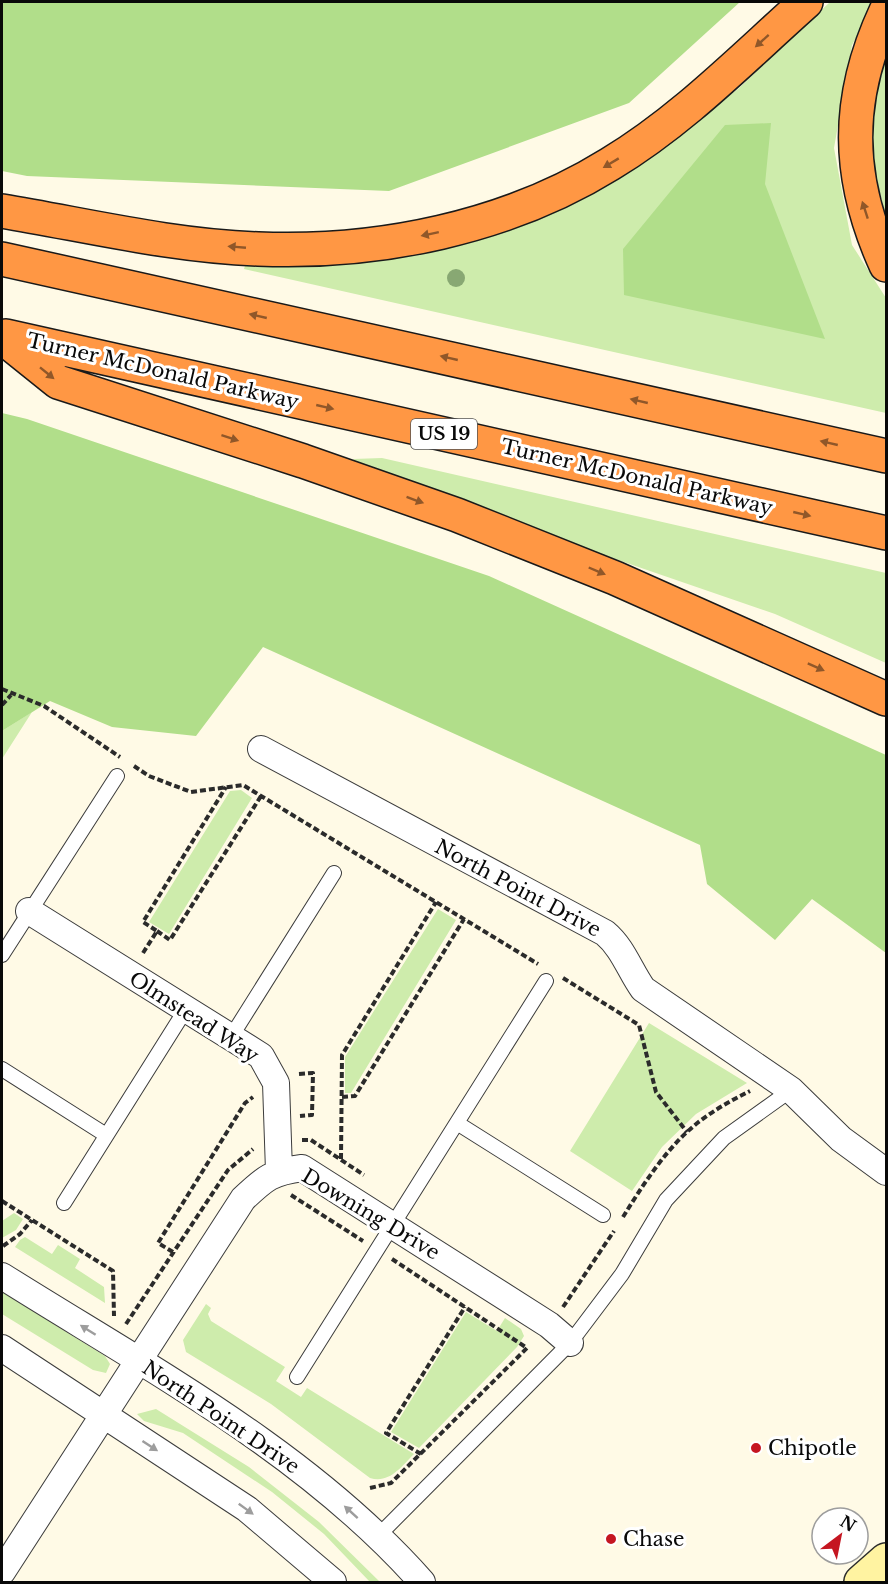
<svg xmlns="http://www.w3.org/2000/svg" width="888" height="1584" viewBox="0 0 888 1584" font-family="'Libre Baskerville',serif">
  <rect width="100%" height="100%" fill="#fffae6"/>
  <path fill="#ceecac" d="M830,2H875L852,45L834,148L852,245L886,298V413L244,269L247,259L300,264L428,252L610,181L738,89Z
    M886,46V217L868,145Z
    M382,458L886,573V663L775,614L528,529L358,464L353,459Z
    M32,712L2,759V761V731Z
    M241,790L252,798L169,934L149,922L230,791Z
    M438,909L456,920L351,1093H345V1057Z
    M649,1023L747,1083L696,1114L662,1147L632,1191L570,1151Z
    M14,1213L23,1219L16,1230L2,1238V1221Z
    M25,1237L52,1254L58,1245L80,1259L75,1268L104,1287L105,1303L15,1247L20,1240Z
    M2,1292L105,1356L110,1364L106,1373L93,1370L2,1314Z
    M206,1304L211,1308L208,1314L211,1321L285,1367L276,1381L301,1397L307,1388L414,1454C401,1467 389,1484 370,1478L271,1404L186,1352L183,1340Z
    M466,1312L497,1331L505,1318L521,1329L524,1336L517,1347L419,1448L391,1432Z
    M156,1409L249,1467L319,1522L380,1582H370L324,1534L272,1492L183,1433L144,1421L137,1414Z"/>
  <path fill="#b1de8a" d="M2,2H740L629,103L389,191L27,176L2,171Z
    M771,123L765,184L825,339L624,295L623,249L725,125Z
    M2,413L27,419L489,576L886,755V953L812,899L775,940L707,884L700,845L263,647L196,736L112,727L50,701L2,731Z"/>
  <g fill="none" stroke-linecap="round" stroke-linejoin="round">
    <g stroke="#3c3c3c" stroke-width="16">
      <path id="service" d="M2,955L117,776
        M231,1037L334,873
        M2,1069L106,1135
        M457,1123L603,1215
        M64,1203L186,1009
        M297,1377L546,981
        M377,1537L570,1343L622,1274L666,1200L724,1138L791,1090"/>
    </g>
    <g stroke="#3c3c3c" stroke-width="28">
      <path id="minor" d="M261,749L605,933C623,948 630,971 643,989L791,1090L841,1139L886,1172
        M29,911L261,1056L276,1083L279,1171
        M2,1276C148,1368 307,1452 422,1582
        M2,1348L247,1509L333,1582
        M2,1572L243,1199C265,1178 272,1172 302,1168L549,1325L570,1343"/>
    </g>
    <g stroke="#2b2b2b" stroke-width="36">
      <path id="secondary" d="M861,1582L886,1560"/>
    </g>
    <g stroke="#1a1a1a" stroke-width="36">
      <path id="motorway" d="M886,11C845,99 846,177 886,265
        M2,211C86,225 172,246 258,249C378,254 507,228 610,164C683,120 743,58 806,2
        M2,259L886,456
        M6,336L886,533
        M2,337L58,382L303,461L457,515L615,578L886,699"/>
    </g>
    <path stroke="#2b2b2b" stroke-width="4" stroke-dasharray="6 3" stroke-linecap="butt" d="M2,689L44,706L120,757
      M2,705L11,695
      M134,766L149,776L191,792L243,785L538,964
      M157,931L170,940L261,796
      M143,953L157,931L143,922L226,787
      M563,978L639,1025L656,1092L687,1132
      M299,1074L313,1073L312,1115L300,1116
      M342,1097L355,1096L464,919
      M302,1140H311L364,1175
      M341,1159L342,1055L436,902
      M291,1195L363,1241
      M2,1201L113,1271L114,1316
      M623,1217C641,1188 662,1155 687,1132C705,1115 728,1102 750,1091
      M3,1246L20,1234L32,1220
      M173,1252L158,1243L245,1103L253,1097
      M563,1307L614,1231
      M126,1324L228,1170L253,1149
      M421,1454L386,1433L465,1307
      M370,1488L391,1483L527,1348L392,1259"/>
    <use href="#service" stroke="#fff" stroke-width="14"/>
    <use href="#minor" stroke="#fff" stroke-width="26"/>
    <use href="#secondary" stroke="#fff3a1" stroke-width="33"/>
    <use href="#motorway" stroke="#ff9744" stroke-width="33"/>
  </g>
  <circle fill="#88a873" cx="456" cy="278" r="9"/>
  <defs><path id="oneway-solid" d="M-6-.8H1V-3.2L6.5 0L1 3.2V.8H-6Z" transform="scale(1.5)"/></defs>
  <g fill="#905729">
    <use href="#oneway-solid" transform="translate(762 41) rotate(138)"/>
    <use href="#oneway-solid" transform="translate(611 163) rotate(149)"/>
    <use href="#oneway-solid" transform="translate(865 210) rotate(-108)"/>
    <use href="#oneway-solid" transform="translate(430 234) rotate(168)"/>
    <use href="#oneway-solid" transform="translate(237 247) rotate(-175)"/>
    <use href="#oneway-solid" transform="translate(258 316) rotate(-167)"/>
    <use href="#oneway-solid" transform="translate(449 358) rotate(-167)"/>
    <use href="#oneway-solid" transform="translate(47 373) rotate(39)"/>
    <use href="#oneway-solid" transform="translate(639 401) rotate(-167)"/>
    <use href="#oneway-solid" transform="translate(325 407) rotate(13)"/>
    <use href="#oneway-solid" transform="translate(230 438) rotate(18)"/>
    <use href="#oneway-solid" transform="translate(829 443) rotate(-167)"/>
    <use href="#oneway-solid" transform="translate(415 500) rotate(20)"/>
    <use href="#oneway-solid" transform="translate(802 514) rotate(13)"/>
    <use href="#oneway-solid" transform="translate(597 571) rotate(23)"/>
    <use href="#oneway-solid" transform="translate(816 667) rotate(24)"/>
  </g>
  <g fill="#9d9d9d">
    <use href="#oneway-solid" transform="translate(88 1330) rotate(-148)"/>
    <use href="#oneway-solid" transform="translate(150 1446) rotate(33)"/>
    <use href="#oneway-solid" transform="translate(246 1509) rotate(36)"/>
    <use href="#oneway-solid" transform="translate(351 1512) rotate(-138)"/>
  </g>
  <g fill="#c51621" stroke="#fff" stroke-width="2">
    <circle cx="756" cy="1448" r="6"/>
    <circle cx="611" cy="1539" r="6"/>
  </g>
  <g text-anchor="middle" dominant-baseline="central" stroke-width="6" stroke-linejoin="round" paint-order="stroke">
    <rect fill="#fff" stroke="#535353" stroke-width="1.5" x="411" y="419" width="66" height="30" rx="4.5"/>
    <g font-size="18" font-weight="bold" fill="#090909">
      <text x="444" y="434">US 19</text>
    </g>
    <g font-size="20" fill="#090909" stroke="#fff">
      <text transform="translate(163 371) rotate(13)">Turner McDonald Parkway</text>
      <text transform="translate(637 477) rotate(13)">Turner McDonald Parkway</text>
      <text transform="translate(518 888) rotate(28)">North Point Drive</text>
      <text transform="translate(194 1017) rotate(33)">Olmstead Way</text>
      <text transform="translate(371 1214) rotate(31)">Downing Drive</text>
      <text transform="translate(221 1417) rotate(34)">North Point Drive</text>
    </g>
    <g font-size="20" fill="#090909" stroke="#fff" text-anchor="start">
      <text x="768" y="1448">Chipotle</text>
      <text x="623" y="1539">Chase</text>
    </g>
  </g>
  <rect width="888" height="1584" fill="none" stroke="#090909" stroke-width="6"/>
  <g transform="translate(840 1536) rotate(32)"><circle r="28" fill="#ffffff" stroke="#9d9d9d" stroke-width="1.5"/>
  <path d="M0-4.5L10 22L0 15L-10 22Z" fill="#c51621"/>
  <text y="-9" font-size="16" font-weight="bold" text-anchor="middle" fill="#090909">N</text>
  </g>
</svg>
